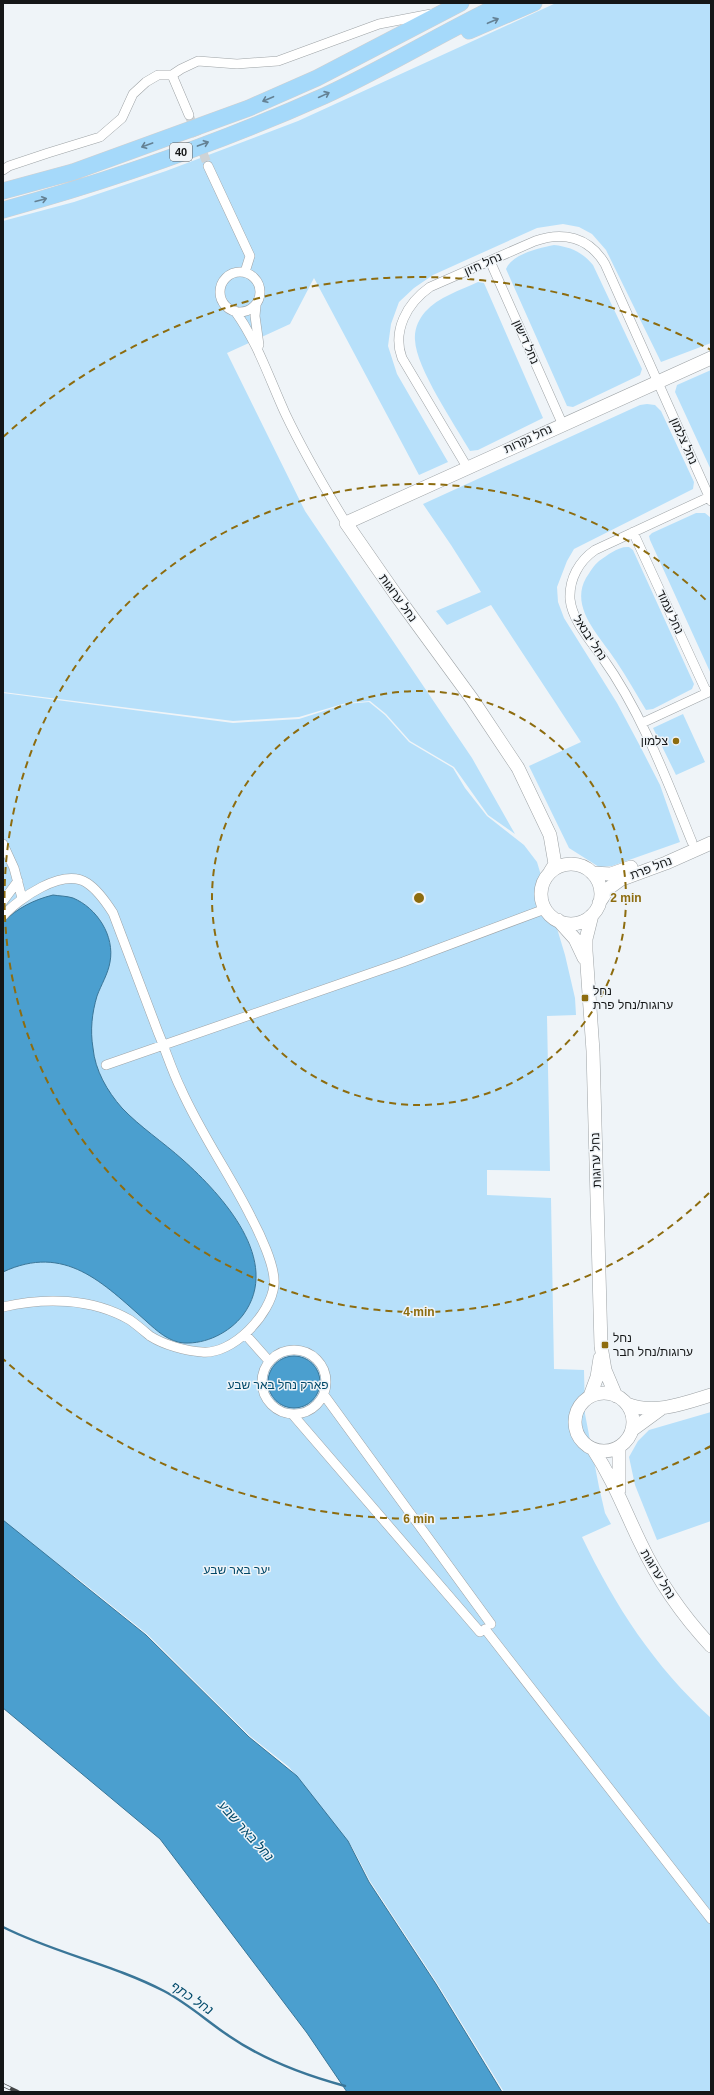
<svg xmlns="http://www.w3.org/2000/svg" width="714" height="2095" viewBox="0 0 714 2095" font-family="Arial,Heebo,sans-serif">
  <rect width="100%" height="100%" fill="#eff4f8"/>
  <path fill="#b7e0fa" d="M556,3H711V343L661,362L606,250L592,234L579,227L563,224L537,228L433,275L414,288L399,302L391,324L388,346L397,374L448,462L419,475L314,278L290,324L227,353L305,511L472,758L515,834L488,815L454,767L410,741L386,714L370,701L346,703L299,717L233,721L3,692V221L74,202L166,171L298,121Z
    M554,245C571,247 582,252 593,265L642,369L640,375L573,407L567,406L506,269C512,254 539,248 554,245Z
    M478,282L484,283L543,418L478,450L470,451C455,425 416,368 415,340C414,329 419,319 425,312C438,297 461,290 478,282Z
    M711,370V470L675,392L677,385Z
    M647,404L655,405L661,411L694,482L693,489L574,549L567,561L557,587L558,602L564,618L617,703L640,746L660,785L680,842L612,866L599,867L569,848L529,766L581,742L491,605L447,625L436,611L481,592L451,545L423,504L640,405Z
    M696,513H705L711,518V674L650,540L649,536L652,533Z
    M629,547L633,550L694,684L692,689L653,709L646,710C636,694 627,677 616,661C601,637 569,608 586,578C590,572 594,565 599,561C608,555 618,546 629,547Z
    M3,693L233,723L299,719L346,704L369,702L385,715L409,742L453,768L465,788L487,816L524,845L537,862L565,955L575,998L576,1015L547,1016L550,1171L487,1170V1195L551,1198L554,1369L584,1370L585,1414L599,1487L605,1513L611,1524L582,1537C615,1606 654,1666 711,1718V2092H504L437,1983L370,1881L352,1847L289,1767L250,1736L147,1634L77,1578L3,1524Z
    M683,714L705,762L676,775L653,728Z
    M711,1412V1521L657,1540L635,1485L629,1457L638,1441L649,1430Z"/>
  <path fill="#4b9fcf" stroke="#3a7698" d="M53,895C59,896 67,896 73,898C97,908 115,936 110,962C108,974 101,985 97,996C92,1013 90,1030 93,1048C95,1070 107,1091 122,1108C140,1127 163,1142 183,1160C222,1195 283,1261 243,1315C229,1333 206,1344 184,1343C169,1342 157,1331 146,1321C103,1283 65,1243 3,1272V922C18,908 33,900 53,895Z
    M268 1382a26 26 0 1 1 52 0a26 26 0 1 1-52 0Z
    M3,1520L146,1635L249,1737L297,1776L348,1841L369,1882L436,1984L502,2092H347L307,2033L160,1839L3,1708Z"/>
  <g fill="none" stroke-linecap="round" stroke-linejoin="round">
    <path stroke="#3a7698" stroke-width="2.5" d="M3,1927C54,1953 112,1964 164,1991C187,2003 207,2021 229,2036C264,2060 304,2075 345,2086"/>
    <path stroke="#ced3d6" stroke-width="9" stroke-dasharray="9 4.5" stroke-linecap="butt" d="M189,115L208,166"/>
    <g stroke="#9ea3a6" stroke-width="10">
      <path id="street" d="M172,75L189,115
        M208,166L250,256L245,272
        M3,170L9,166L48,153L100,137L122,118L133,94L146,82L158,75H172L181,69L198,61L237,64L278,61L379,24L431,14
        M490,261L562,423
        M220 292a20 20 0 1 1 40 0a20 20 0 1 1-40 0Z
        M256,305L255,316L259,345
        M235,311C258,343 269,378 285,413C303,451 324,487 346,523
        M467,467L402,358C392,331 407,303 430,287L535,241C563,231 589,237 605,264L711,501
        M633,532L707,693
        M642,723L711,691
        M692,842C666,778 642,713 602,657C590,640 572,620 570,599C569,579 579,561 595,550L709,497
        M3,844L14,868L22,898
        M3,901L18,881
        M3,916C18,899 63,867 87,883C98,890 106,902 113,913C128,953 143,992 158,1032C166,1051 172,1071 181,1089C201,1134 229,1173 251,1217C259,1232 276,1267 274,1285C271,1314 233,1355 202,1352C186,1351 164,1345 150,1336C144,1331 137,1325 130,1320C92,1298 45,1297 3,1307
        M106,1065L403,962L545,909
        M245,1334L269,1361
        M262 1382a32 32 0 1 1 64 0a32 32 0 1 1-64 0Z
        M324,1395L491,1624
        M293,1415L480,1632
        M485,1629L711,1919"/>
    </g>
    <g stroke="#9ea3a6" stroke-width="14">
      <path id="secondary" d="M541 894a30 30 0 1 1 60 0a30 30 0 1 1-60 0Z
        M550,872L555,864L550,835L518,768L472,699L396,595L346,523L711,358
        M592,873L611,874L631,867
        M599,903L609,888L620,880L666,863L711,843
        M592,915L586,939V951L593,1051L601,1346L605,1370L616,1396
        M558,920L575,939L584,958
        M575 1422a29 29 0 1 1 58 0a29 29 0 1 1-58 0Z
        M590,1396L597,1377L600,1358
        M627,1404C654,1415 685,1403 711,1395
        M632,1430L662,1408
        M593,1449C614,1481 624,1509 640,1542C658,1580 682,1615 711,1646
        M619,1490V1448"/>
    </g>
    <g stroke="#d0d0d1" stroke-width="17">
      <path id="highway" d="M469,31L534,3
        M3,191L73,172L249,108L317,78L461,3
        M3,210C112,180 221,142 324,96C385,68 443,32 504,3"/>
    </g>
    <use href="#street" stroke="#fff" stroke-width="9"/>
    <use href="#secondary" stroke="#fff" stroke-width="13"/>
    <use href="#highway" stroke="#a5d9fa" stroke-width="16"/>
    <g stroke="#434547" stroke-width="4">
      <path id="rail" d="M3,2085L18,2092"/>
    </g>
    <use href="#rail" stroke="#eff4f8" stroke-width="2.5" stroke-dasharray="8" stroke-linecap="butt"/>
  </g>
  <defs><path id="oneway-shaft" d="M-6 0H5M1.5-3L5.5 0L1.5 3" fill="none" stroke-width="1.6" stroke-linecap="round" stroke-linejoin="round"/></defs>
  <g stroke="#648194">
    <use href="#oneway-shaft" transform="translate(493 21) rotate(-23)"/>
    <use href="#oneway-shaft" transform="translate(324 95) rotate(-25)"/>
    <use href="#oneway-shaft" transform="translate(268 99) rotate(157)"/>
    <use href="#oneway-shaft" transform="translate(203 144) rotate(-20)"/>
    <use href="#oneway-shaft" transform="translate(147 145) rotate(160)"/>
    <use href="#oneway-shaft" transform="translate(41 200) rotate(-15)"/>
  </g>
  <g fill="none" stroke="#8d6c0f" stroke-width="2" stroke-dasharray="7 5">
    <circle cx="419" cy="898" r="207"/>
    <path d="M709 1193A414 414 0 1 1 709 603"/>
    <path d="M711 1446A621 621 0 0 1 3 1359M3 437A621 621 0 0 1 711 350"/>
  </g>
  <g fill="#8d6c0f" stroke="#eff4f8" stroke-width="1.5">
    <circle cx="676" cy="741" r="4"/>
    <rect x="581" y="994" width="8" height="8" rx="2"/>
    <rect x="601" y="1341" width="8" height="8" rx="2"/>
  </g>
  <g text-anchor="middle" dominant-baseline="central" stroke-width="3" stroke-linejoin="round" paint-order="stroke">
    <rect fill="#eff4f8" stroke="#56595a" stroke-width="1" x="170" y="143" width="22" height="18" rx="3"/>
    <g font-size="11" font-weight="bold" fill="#141617">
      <text x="181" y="152">40</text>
    </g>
    <g font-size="12" fill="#141617" stroke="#eff4f8">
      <text transform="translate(483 264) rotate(-24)">נחל חיון</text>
      <text transform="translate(526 342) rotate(66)">נחל דישון</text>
      <text transform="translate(528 439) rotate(-25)">נחל נקרות</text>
      <text transform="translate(684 441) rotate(66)">נחל צלמון</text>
      <text transform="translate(398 598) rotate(54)">נחל ערוגות</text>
      <text transform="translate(670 612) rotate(65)">נחל עמוד</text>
      <text transform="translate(590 638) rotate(57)">נחל יבנאל</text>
      <text transform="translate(651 868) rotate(-21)">נחל פרת</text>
      <text transform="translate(596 1160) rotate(-92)">נחל ערוגות</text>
      <text transform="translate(658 1574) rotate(59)">נחל ערוגות</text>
    </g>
    <g font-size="12" fill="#141617" stroke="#eff4f8" text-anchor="start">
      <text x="668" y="741" text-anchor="end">צלמון</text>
      <text x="593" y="991">נחל<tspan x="593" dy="14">ערוגות/נחל פרת</tspan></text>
      <text x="613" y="1338">נחל<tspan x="613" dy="14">ערוגות/נחל חבר</tspan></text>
    </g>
    <g font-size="12" fill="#004868" stroke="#eff4f8">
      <text x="278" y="1385">פארק נחל באר שבע</text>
      <text x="237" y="1570">יער באר שבע</text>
    </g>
    <g font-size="13" font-style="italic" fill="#01496a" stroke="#eff4f8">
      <text transform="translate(246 1831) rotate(48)">נחל באר שבע</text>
      <text transform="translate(192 1998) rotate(34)">נחל כתף</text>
    </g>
  </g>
  <circle cx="419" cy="898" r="6" fill="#8d6c0f" stroke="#eff4f8" stroke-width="2"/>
  <g font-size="12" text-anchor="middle" font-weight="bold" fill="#8d6c0f" stroke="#eff4f8" stroke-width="3" stroke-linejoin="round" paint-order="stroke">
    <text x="626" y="902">2 min</text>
    <text x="419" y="1316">4 min</text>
    <text x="419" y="1523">6 min</text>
  </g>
  <rect width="714" height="2095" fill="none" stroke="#141617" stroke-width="8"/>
</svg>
